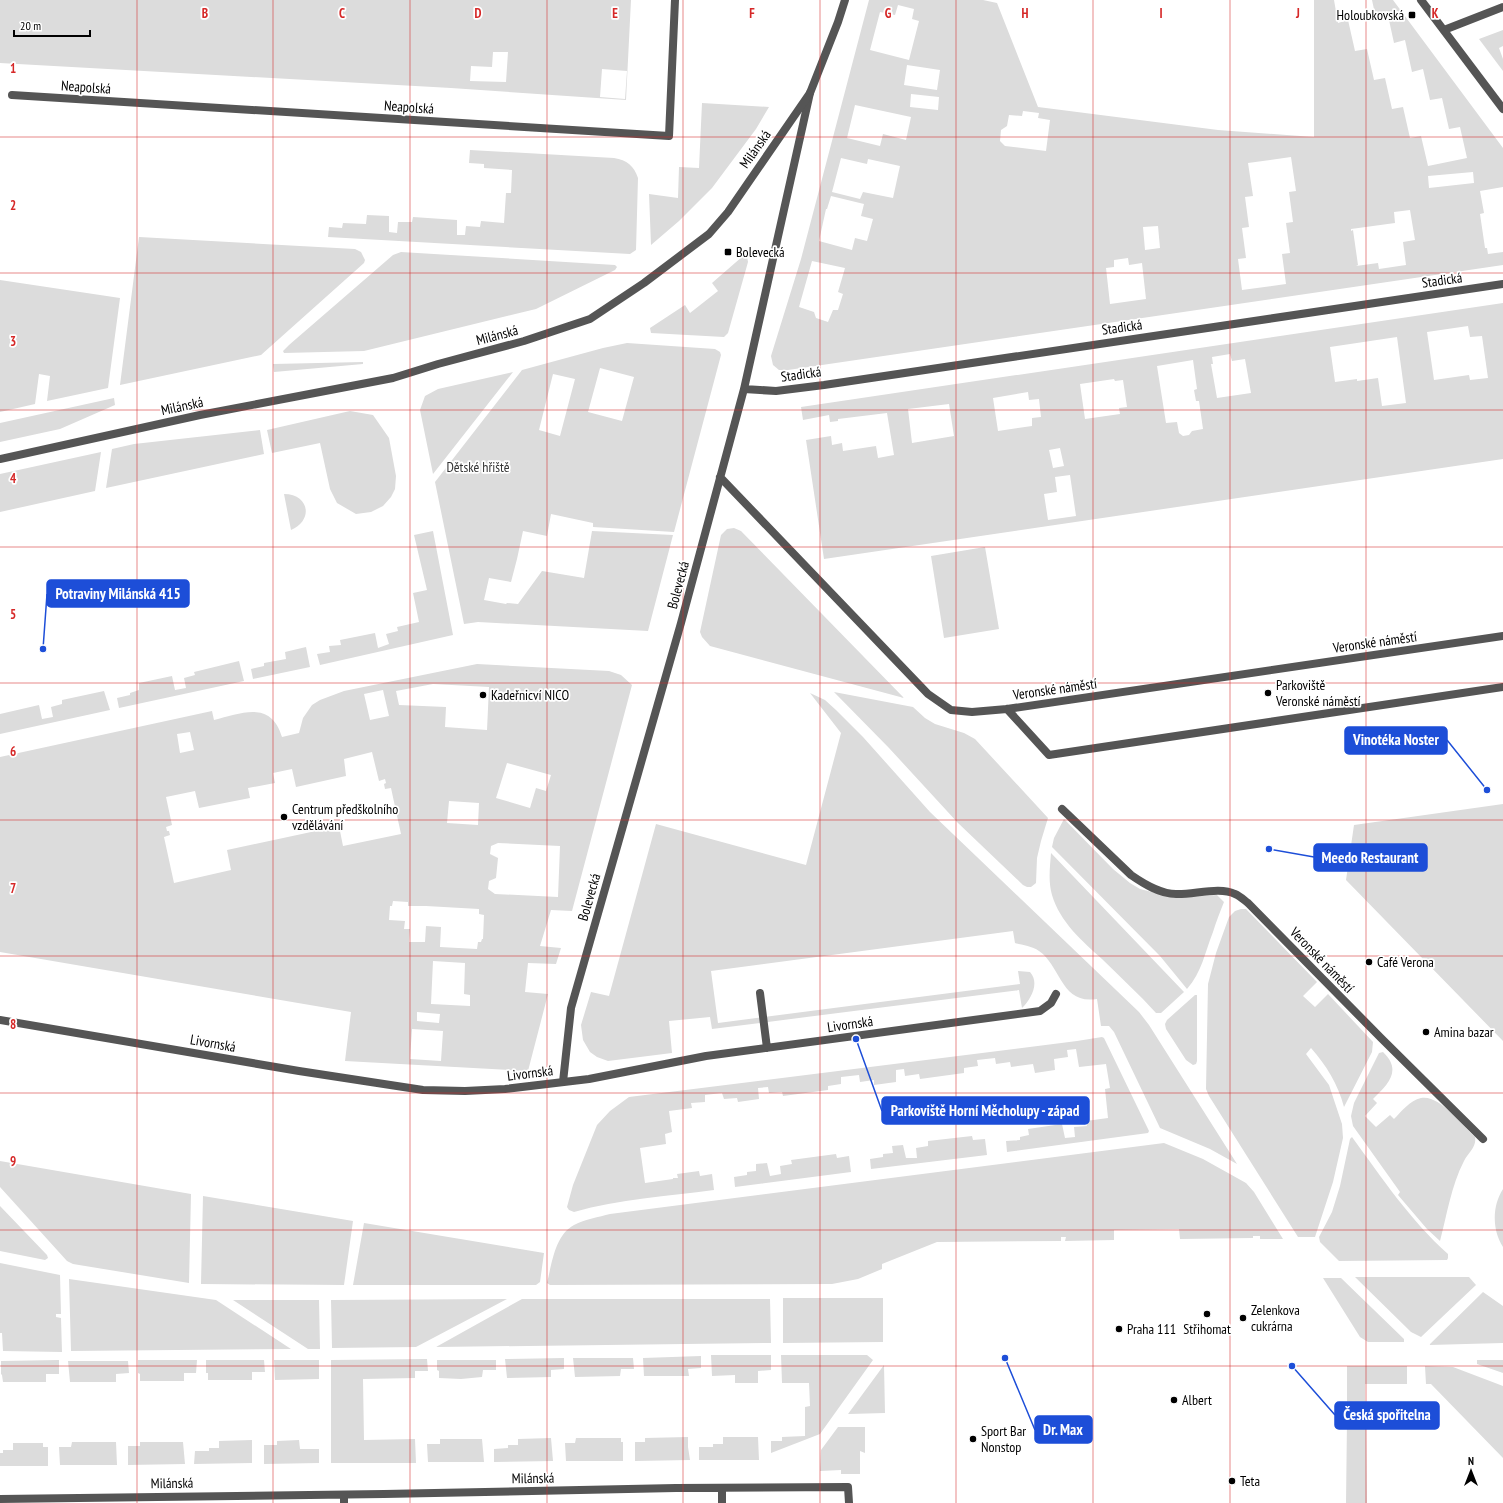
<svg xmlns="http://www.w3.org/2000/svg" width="1503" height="1503" viewBox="0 0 1503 1503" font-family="'PT Sans Narrow',sans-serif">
  <rect width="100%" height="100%" fill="#fff"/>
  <path fill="#dcdcdc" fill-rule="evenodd" d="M0,0H631L626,100L451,88L0,63ZM493,52H508L506,82L470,81L471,66L492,67ZM602,69L627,71L625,99L600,97Z
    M869,0H983L997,3L1038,107L1218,130L1314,137V0H1334L1338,23L1348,20L1355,51L1367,49L1374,80L1385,78L1392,109L1403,107L1410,138L1421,136L1428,166L1467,158L1460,127L1449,129L1442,98L1430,100L1423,69L1412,72L1405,40L1394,43L1387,11L1375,14L1372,0H1393L1503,148V187L1480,191L1484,213L1480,214L1485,248H1487L1488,254L1503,252V265L788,370H779L773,365L771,356L801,259ZM898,5L914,9L912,19L919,21L909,60L870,50L880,12L895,15ZM907,65L940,70L937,90L904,85ZM911,94L939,97L938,110L910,107ZM855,105L911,117L906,140L883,134L880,146L847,138ZM1023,111L1039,113L1038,118L1050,120L1046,151L1005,146L1000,141L1001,130L1007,126L1009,115L1022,116ZM1291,157L1296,191L1289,192L1293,222L1286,223L1290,253L1282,254L1286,284L1242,290L1238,259L1246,258L1242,228L1249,227L1245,197L1253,196L1248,163ZM841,158L867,164L868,159L900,166L893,198L863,192L860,199L832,192ZM1473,172L1474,183L1429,188L1428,176ZM831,196L864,204L861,216L873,219L867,241L855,238L852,250L819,241L826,209H827ZM1410,210L1415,240L1403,242L1406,265L1379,269L1378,263L1356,266L1358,265L1353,230L1351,231V229L1395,223L1394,212ZM1158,226L1160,248L1145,250L1143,227ZM1128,258L1129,265L1142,263L1146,299L1110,304L1106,268L1114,267V260ZM812,261L845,268L838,292L843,294L838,310H833L828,322L816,318L814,312L799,307Z
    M1503,30V46L1499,48L1503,59V71L1479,39Z
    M702,103L769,107L756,129L712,188L679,221L651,245L649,194L678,198L679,167L699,168Z
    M470,150L614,158C627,160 634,166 638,178L636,250L630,254L328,237L329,227L342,228L343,223L366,224L367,215L389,216V232L397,233L398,222H412L413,217L457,220V235H465L466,226L480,227L481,221L504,223L506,193H511L512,170L484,168V164L469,163Z
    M139,237L355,249L361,252L365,260L364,263L261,355L120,385Z
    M401,252L615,265L617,267L615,270L536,309L364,351L284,353L283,351L289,345L393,255Z
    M743,256H747L748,262L728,333L724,337L651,333L650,328L685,305L690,313L718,291L712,283Z
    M0,280L120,298L108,388L47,401L50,376L39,374L35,404L0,412Z
    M1503,303V459L824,559L806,440L831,436L832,445L842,443L843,451L876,446L878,458L894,455L887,413L838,419V421L830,422L829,415L803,420L801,407ZM1468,326L1470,337L1482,336L1488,378L1470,380L1469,375L1434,380L1427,332ZM1397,337L1406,403L1382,406L1378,378L1357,381V379L1335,382L1330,347ZM1230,354L1232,361L1245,359L1251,393L1217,398L1211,364H1213L1212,357ZM1193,360L1197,389L1194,390L1196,401H1199L1203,429L1192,431L1189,435L1183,436L1179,433L1177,422L1166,423L1157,366ZM1114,379L1115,381L1123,380L1127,407L1119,408L1120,414L1085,419L1080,384ZM1028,392L1029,400L1039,399L1041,417L1032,418V426L998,431L993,398ZM949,404L954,436L912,443L908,409ZM1060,448L1064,466L1053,468L1049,450ZM1070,475L1076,516L1048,520L1044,494L1057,492L1055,477Z
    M627,343L715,349L720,352L721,355L674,532L593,527V523L551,514L547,536L523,531L517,559L511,582L489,578L484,600L506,604L507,603L518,604L542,571L584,578L592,531L673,535L648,631L478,622L464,624L435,482L522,370L603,348ZM600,368L634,377L622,421L588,412ZM553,374L575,379L560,436L539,430Z
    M363,362V364L274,372L273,364Z
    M513,372L433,474L420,410L425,396L438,389Z
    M114,398L115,405L60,429L0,442V423Z
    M350,411L373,415L389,438L396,476L395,489L391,497L383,506L371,512L356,514L337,503L330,489L320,443L272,453L267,430Z
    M260,430L264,454L106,488L112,449L134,444Z
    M101,452L95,491L0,512V474Z
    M284,494C309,494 314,520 291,530Z
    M734,528L741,531L904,698L710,646L702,637L700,632L721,535L727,529Z
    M433,531L453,635L320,665L317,654L330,652L329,646L341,645L340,640L375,633L378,648L389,644L386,634L398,631L397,627L419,622L413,593L427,590L414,535Z
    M985,547L999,629L944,638L931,556Z
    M306,647L310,667L253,679L251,669L264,666V663L286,659L285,652Z
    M239,661L244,681L119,708L117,698L130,695V693L139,690V683L172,676L175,690L186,688L184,678L195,675L194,672Z
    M477,664L609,671L621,675L632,685L572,911L551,910L540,946L561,948L556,964L528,963L525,992L548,994L528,1071L345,1061L351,1012L0,952V757L212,711L214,720C242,713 271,700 282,737L299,733L303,718L312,705L320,700L344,691ZM433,684L489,687L487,730L445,727L446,707L399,705L396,691ZM383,690L389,716L370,720L364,694ZM190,732L194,750L180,753L177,734ZM372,752L379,781L385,779L386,783L384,784L385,789L391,788L401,834L343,846L339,826L227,850L231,870L174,883L164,837L170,835L169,831H167L166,827L172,825L166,797L195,791L199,808L250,798L248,788L275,783L273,773L292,769L296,787L346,776L344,759ZM507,763L551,775L546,791L536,788L530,808L496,798ZM449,801L479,803L478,825L447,823ZM498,843L560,846L558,897L495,894L488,889L489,881L496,878L498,858L490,854L491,846ZM393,901L408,902V906H426L479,909V914L484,915L483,939H482L481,942H478L477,949L440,947L441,927L426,926L425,942H409L410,929H404L405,921L389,920L390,906H392ZM433,961L465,963L464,994L470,995V1006L431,1004ZM417,1012L440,1014L439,1023L417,1021ZM412,1029L443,1031L441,1061L410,1059Z
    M104,691L110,710L0,734V714L39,705L42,719L53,717L51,707L62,704V700Z
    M834,692L913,707L925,718L935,724L964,733L975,739L1048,818L1041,841L1037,858L1036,883L1031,887H1027L1023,885L958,823L889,748Z
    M810,693L825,700L836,710L863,737L930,812L1139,1012L1149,1025L1237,1164L1210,1149L1160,1128L1114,1032L1109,1026H1101L1097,999C1061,1005 1061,966 1039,951C1032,946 1022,945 1015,943L1013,931L711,971L718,1023L1020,984L1018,971L1030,972C1040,983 1031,999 1022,1008L1019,990L712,1029L710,1017L669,1021L672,1053L608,1061L597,1057L590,1052L583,1040L581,1025L591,992L609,996L656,824L806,865L841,733Z
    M1503,804V1041L1346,880L1354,825Z
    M1064,819L1113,869L1130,883L1140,889L1176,898L1217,895L1224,902C1220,912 1216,922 1213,932C1205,952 1202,972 1187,989L1160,956L1052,847L1054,838Z
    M1051,853L1184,992L1161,1013H1156C1139,994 1120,977 1102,959C1082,941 1060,922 1052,895C1048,881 1050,867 1051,853Z
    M1241,909H1246L1317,982L1303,996L1315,1007L1328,994L1373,1042L1372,1052L1344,1107C1338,1084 1326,1065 1311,1048L1306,1054L1329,1085L1342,1124L1343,1138L1333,1182L1315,1237H1298L1209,1096L1206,1089L1208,984L1216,953L1229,917L1235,911Z
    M1195,995H1197V1061L1196,1064L1193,1065L1186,1060L1166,1029L1165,1024L1167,1020Z
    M1102,1037L1104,1038L1149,1131L1148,1133L1007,1152L1006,1141L1020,1140V1137L1029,1135L1028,1129L1062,1124L1065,1138L1075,1137L1074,1127L1087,1126L1086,1121L1108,1118L1105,1089L1110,1088L1106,1064L1079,1067L1076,1049L1067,1050L1068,1057L1054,1059L1055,1070L1035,1073L1033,1064L1011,1067L1010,1062L996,1064L995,1058L977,1060L978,1066L964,1068V1073L920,1079L919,1074L905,1076L904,1069L896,1070V1082L874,1085V1080L860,1082L859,1075L841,1077V1084L828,1086V1090L783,1096L782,1092L769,1093L768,1087L758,1088L759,1099L738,1102L737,1098L724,1099L722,1093L705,1095V1102L691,1103L692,1108L669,1111L672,1132L665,1134L666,1144L640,1148L645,1183L673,1179V1178H678L677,1174L699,1171L700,1176L712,1174L714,1190C668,1196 619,1199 574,1212L569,1210L567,1207L573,1185L597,1125L610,1111L629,1097L1077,1041Z
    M1383,1052C1403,1071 1387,1085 1373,1099L1377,1103L1365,1116L1376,1127L1390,1115L1394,1119C1401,1112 1410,1100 1421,1098C1439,1094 1462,1125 1475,1137C1477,1147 1468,1153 1464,1161C1451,1186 1447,1215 1440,1241L1427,1229L1398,1195L1400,1192L1353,1126L1351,1116L1354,1103L1379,1053Z
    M972,1136L973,1140L985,1139L987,1155L871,1169L870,1159L883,1157V1154L893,1153L892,1146L903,1145L906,1158H917L916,1148L928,1146V1141Z
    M1352,1137C1382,1178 1410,1220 1448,1254V1258L1447,1260L1339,1261L1320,1242L1319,1237L1332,1212L1340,1186L1350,1139Z
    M1164,1143L1203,1159L1246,1183L1254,1192L1283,1239H1260V1236H1253V1238L1180,1239L1179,1229L1114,1230V1240L1065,1241L1066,1237H1061V1241L937,1242L882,1264V1269L858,1279L832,1284L550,1285L547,1283C552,1263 555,1235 574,1225C585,1219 599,1217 610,1214Z
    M836,1154L837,1158L849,1156L851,1172L735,1187L734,1177L747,1175V1172L756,1171V1164L767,1163L770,1176L781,1174L780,1166L792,1164L791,1160Z
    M0,1161L191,1194L189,1283L73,1264L67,1261L0,1187Z
    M1503,1189V1247C1492,1230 1492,1206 1503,1189Z
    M203,1196L353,1221L344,1285L201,1284Z
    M0,1206L47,1255L48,1258L45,1260L0,1251Z
    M364,1223L544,1253L540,1282L536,1285H353Z
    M0,1263L60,1275L61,1314H56V1317L61,1318L62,1352L3,1351L2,1333H0Z
    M1355,1277H1469L1476,1285L1421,1337L1411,1332Z
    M1323,1278H1341L1404,1339V1342H1368L1360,1337Z
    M69,1279L216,1300L291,1349L71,1351Z
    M1483,1292L1503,1306V1343L1429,1345Z
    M783,1298H883V1342L783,1343Z
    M507,1299L416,1347L332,1348L331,1300Z
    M522,1299H770L771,1343L436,1347Z
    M233,1300H319L320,1349H308Z
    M711,1355H771V1370L758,1371V1383H735V1375L712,1376Z
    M781,1355H867L873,1360L820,1434L771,1453V1441H782V1437L805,1436V1407L810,1406L809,1383H782Z
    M701,1356V1368L688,1369L689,1376H644L643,1358Z
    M564,1358V1369L551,1370V1377L507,1378L505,1359Z
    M573,1358H633L634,1369H621L620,1376L575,1377Z
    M427,1359L428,1371H415V1378L363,1379L364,1440L415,1439L416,1463H331V1360Z
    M59,1360V1374H46V1382H3L2,1375L1,1374V1361Z
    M138,1360H197L196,1373H184V1381H140V1374L138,1373Z
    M206,1360H264L265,1372H252V1380H208V1373H206Z
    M274,1360H319V1379L275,1380Z
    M437,1360H496V1370H483L482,1377L461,1379L439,1378V1371L437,1370Z
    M1477,1360H1503V1373L1477,1364Z
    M68,1361H128L129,1373L116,1374V1382H70Z
    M884,1365L885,1413L848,1414Z
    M1347,1366H1407V1384H1365V1404H1347Z
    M1425,1366L1453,1367L1503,1386V1458L1431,1384H1426Z
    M1347,1420H1366L1367,1503H1346Z
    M838,1427H865V1453L860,1451V1474H841V1470L820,1471L821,1450Z
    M688,1437V1447L690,1460L635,1461V1442H645V1438Z
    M723,1437H758L759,1460H699V1447H713V1444H723Z
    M551,1438L553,1461L494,1462V1449L508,1448V1445H518V1439Z
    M576,1438H621V1442H623V1461H566L565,1443H575Z
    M440,1439H482L484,1462H428L427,1444H440Z
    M252,1440V1463L194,1464L195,1451H209V1448H219V1441Z
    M299,1440L300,1449H319V1463L264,1464V1445H277V1441Z
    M72,1442H116L117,1465H60L59,1447H71Z
    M140,1442H183L185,1464L128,1465V1446H140Z
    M13,1443H43V1447H48V1466H0V1453H3V1450H13Z"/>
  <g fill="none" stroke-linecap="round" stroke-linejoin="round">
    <path stroke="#555" stroke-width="8" d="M1062,809L1131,875C1144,884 1160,894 1176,894C1193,895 1220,886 1235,894C1240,896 1244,900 1248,903L1381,1038L1483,1139"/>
    <path stroke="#555" stroke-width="8" d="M1421,0L1503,109
      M1444,30L1503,7
      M12,95L669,136L675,0
      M744,389L776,391L824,385L1503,284
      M720,477L928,694L951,710L972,712L1007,709L1503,636
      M1007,709L1049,755L1503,687
      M760,993L767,1048
      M0,1020L299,1071L423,1090L465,1091L505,1089L589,1079L706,1056L1040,1011L1051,1003L1056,994
      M563,1082L571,1008L681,623L744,389L810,93
      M722,1488V1503
      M344,1495V1503
      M0,1499L384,1494L676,1488L848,1487L849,1503"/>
    <path stroke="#555" stroke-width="8" d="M0,459L200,415L393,378L438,364L524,341L590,319L644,283L709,234L728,212L810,93L838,22L845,0"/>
  </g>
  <path fill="none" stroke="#d62828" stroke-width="1" stroke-opacity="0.55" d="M137,0V1503M273,0V1503M410,0V1503M547,0V1503M683,0V1503M820,0V1503M956,0V1503M1093,0V1503M1230,0V1503M1366,0V1503M0,137H1503M0,273H1503M0,410H1503M0,547H1503M0,683H1503M0,820H1503M0,956H1503M0,1093H1503M0,1230H1503M0,1366H1503"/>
  <g fill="#000" stroke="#fff" stroke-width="1.5">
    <rect x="1408" y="11" width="8" height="8" rx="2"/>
    <rect x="724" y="248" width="8" height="8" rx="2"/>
    <circle cx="1268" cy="693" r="4"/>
    <circle cx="483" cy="695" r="4"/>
    <circle cx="284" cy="817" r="4"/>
    <circle cx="1369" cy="962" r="4"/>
    <circle cx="1426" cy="1032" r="4"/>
    <circle cx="1207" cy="1314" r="4"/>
    <circle cx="1243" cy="1318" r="4"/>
    <circle cx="1119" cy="1329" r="4"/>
    <circle cx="1174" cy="1400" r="4"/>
    <circle cx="973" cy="1439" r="4"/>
    <circle cx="1232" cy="1481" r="4"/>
  </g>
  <g text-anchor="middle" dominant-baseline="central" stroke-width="3.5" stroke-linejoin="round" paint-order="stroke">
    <g font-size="14" fill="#000" stroke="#fff" text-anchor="start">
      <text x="1404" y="15" text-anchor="end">Holoubkovská</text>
      <text x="736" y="252">Bolevecká</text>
      <text x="1276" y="685">Parkoviště<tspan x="1276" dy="16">Veronské náměstí</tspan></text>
      <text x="491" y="695">Kadeřnicví NICO</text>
      <text x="292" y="809">Centrum předškolního<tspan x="292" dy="16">vzdělávání</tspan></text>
      <text x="1377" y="962">Café Verona</text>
      <text x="1434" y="1032">Amina bazar</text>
      <text x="1251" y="1310">Zelenkova<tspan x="1251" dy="16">cukrárna</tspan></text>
      <text x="1127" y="1329">Praha 111</text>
      <text x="1207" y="1329" text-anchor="middle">Střihomat</text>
      <text x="1182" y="1400">Albert</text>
      <text x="981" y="1431">Sport Bar<tspan x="981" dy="16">Nonstop</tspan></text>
      <text x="1240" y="1481">Teta</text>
    </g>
    <g font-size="14" fill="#000" stroke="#fff">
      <text transform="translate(86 87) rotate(4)">Neapolská</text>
      <text transform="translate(409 107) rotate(4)">Neapolská</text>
      <text transform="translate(755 149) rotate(-55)">Milánská</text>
      <text transform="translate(1442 280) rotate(-8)">Stadická</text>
      <text transform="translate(1122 327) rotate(-8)">Stadická</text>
      <text transform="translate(497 335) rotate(-15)">Milánská</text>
      <text transform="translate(801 374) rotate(-8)">Stadická</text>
      <text transform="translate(182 406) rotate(-12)">Milánská</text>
      <text transform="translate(678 585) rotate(-75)">Bolevecká</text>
      <text transform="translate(1375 642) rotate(-8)">Veronské náměstí</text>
      <text transform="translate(1055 689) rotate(-8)">Veronské náměstí</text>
      <text transform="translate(589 897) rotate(-74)">Bolevecká</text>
      <text transform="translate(1322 960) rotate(46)">Veronské náměstí</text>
      <text transform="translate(850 1024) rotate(-8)">Livornská</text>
      <text transform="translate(213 1043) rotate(10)">Livornská</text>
      <text transform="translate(530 1073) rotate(-7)">Livornská</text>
      <text transform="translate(533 1478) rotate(-1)">Milánská</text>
      <text transform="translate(172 1483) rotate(-1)">Milánská</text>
    </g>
    <g font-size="14" fill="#333" stroke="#fff">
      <text x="478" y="467">Dětské hřiště</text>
    </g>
  </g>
  <g font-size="13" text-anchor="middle" font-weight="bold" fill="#d62828" stroke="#fff" stroke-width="3.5" stroke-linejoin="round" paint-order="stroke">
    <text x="205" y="18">B</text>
    <text x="342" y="18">C</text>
    <text x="478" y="18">D</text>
    <text x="615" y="18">E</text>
    <text x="752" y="18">F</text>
    <text x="888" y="18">G</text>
    <text x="1025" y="18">H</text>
    <text x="1161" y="18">I</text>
    <text x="1298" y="18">J</text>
    <text x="1435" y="18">K</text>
    <text x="13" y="73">1</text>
    <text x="13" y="210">2</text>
    <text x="13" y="346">3</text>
    <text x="13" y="483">4</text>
    <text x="13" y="619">5</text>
    <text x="13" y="756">6</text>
    <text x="13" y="893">7</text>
    <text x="13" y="1029">8</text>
    <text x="13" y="1166">9</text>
  </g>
  <path fill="none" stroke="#1d4ed8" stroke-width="1.5" d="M43 649L47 594M1487 790L1447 740M1269 849L1314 857M856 1039L882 1111M1292 1366L1335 1415M1005 1358L1035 1430"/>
  <g fill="#1d4ed8" stroke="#fff" stroke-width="1.5">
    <circle cx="43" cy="649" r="4"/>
    <circle cx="1487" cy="790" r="4"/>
    <circle cx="1269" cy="849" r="4"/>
    <circle cx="856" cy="1039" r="4"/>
    <circle cx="1292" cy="1366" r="4"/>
    <circle cx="1005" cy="1358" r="4"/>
  </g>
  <g fill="#1d4ed8" stroke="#1d4ed8" stroke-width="1.5">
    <rect x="47" y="580" width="142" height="27" rx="4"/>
    <rect x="1345" y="727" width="102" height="27" rx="4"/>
    <rect x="1314" y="844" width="113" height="27" rx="4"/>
    <rect x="882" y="1097" width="207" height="27" rx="4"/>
    <rect x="1335" y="1402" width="104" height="27" rx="4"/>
    <rect x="1035" y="1416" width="57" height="27" rx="4"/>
  </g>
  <g font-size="15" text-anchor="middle" font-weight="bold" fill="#fff">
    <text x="118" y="599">Potraviny Milánská 415</text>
    <text x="1396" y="745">Vinotéka Noster</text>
    <text x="1370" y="863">Meedo Restaurant</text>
    <text x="985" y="1116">Parkoviště Horní Měcholupy - západ</text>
    <text x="1387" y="1420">Česká spořitelna</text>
    <text x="1063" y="1435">Dr. Max</text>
  </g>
  <g transform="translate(1471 1471)" stroke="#ffffff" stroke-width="3" paint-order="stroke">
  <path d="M0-3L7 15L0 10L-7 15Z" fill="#000000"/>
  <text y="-6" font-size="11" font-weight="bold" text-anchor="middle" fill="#000000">N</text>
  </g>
  <path d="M14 30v6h76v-6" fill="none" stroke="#000000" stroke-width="2"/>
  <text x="20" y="30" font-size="12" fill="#000000" stroke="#ffffff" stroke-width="3" paint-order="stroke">20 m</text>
</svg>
